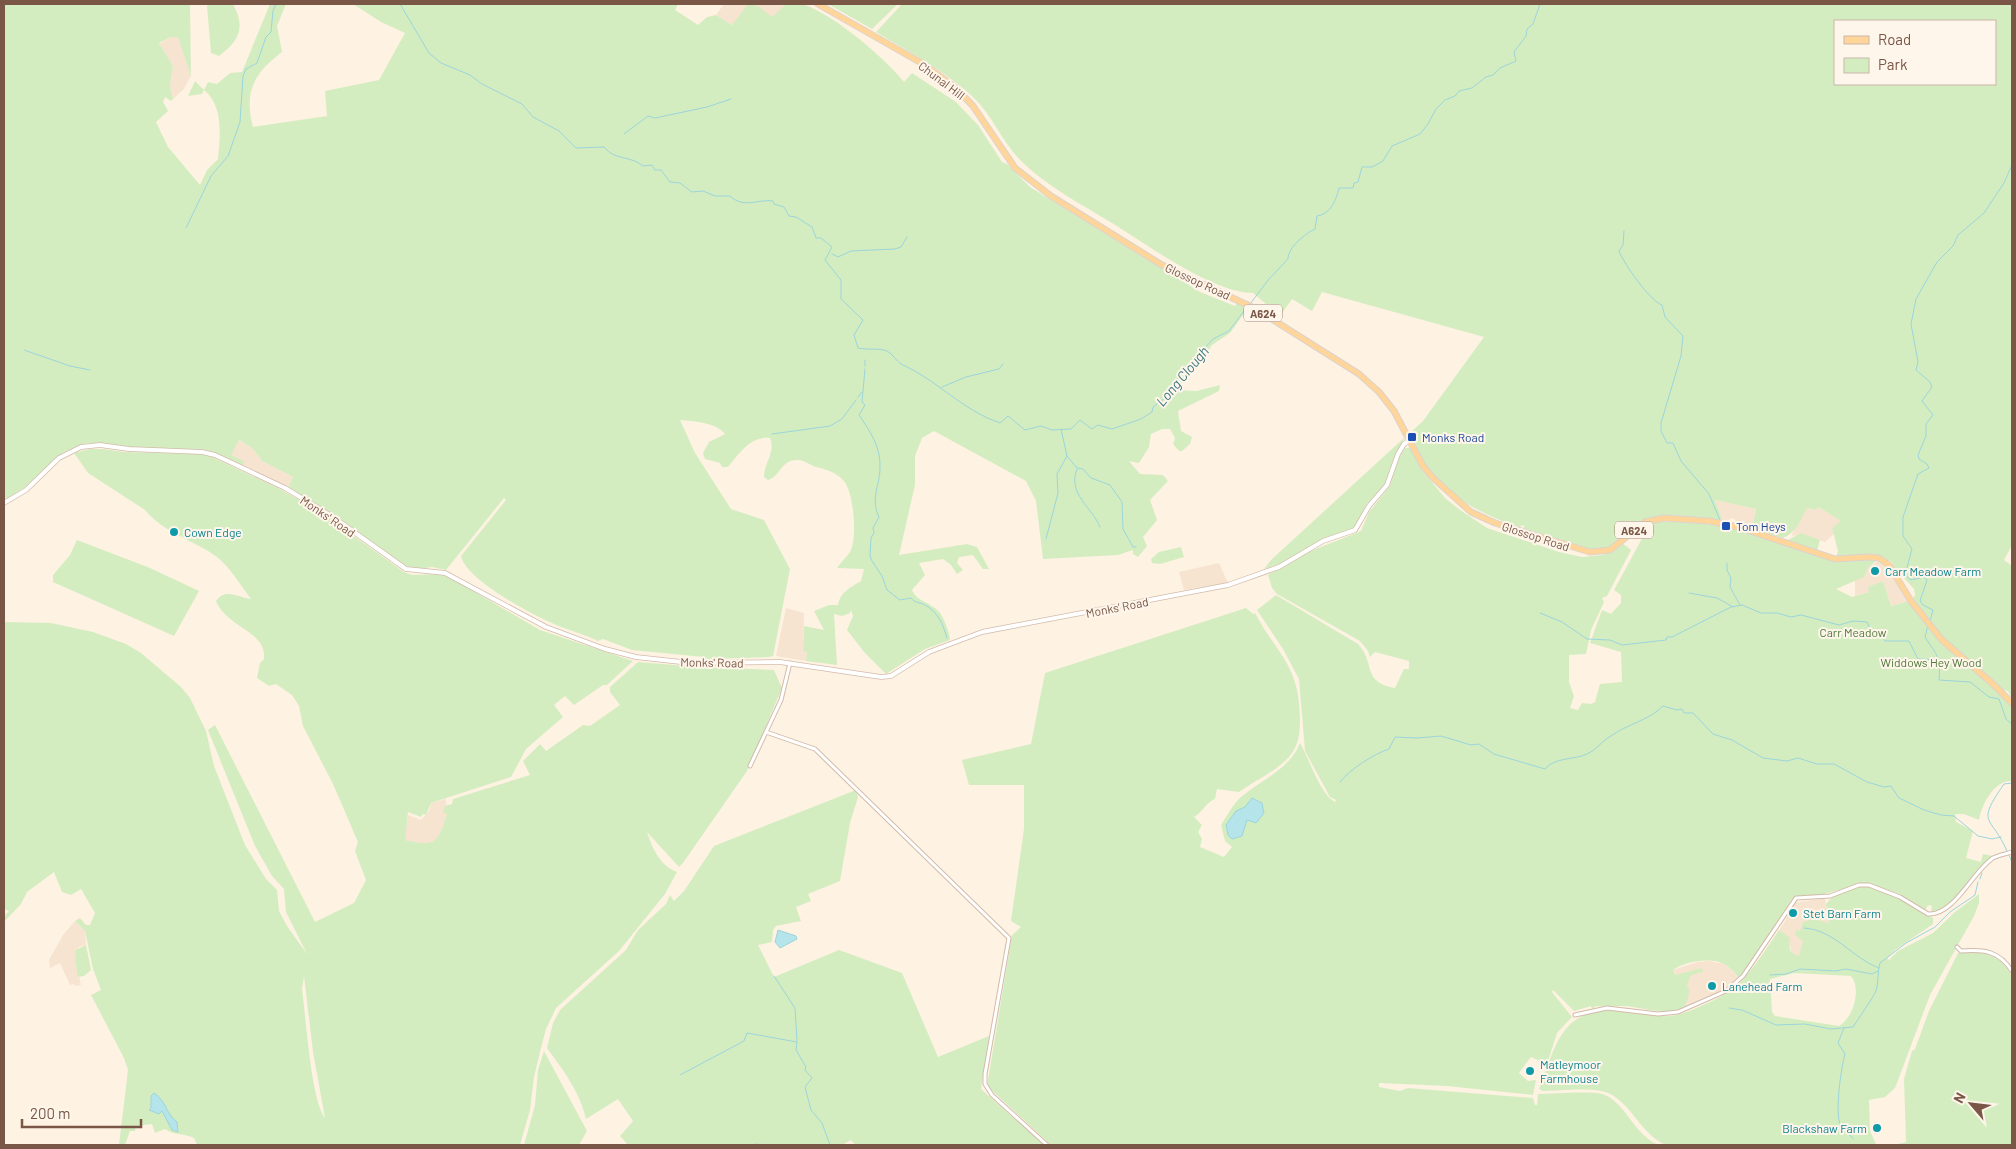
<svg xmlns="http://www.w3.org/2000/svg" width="2016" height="1149" viewBox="0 0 2016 1149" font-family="Barlow,sans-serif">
  <rect width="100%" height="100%" fill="#fef2e3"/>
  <path fill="#f7e4d0" d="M724,4H786L772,18L758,6H752L732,25L716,15Z
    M178,36L191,76L183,90L173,99L170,86L173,66L159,44L171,37Z
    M238,440L252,448L262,461L293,477L288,487L244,466V461L230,455Z
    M1715,500L1756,509L1752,529L1741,526L1733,518L1723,522Z
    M1818,507L1842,521L1834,534L1825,542L1802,534L1793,536L1792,534L1807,508L1816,510Z
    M1878,561L1887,568L1909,601L1891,606L1883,581L1869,592L1855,596V580L1864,577L1868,568Z
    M1219,563L1228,583L1184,590L1179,572Z
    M786,608L804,613L803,650L807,652L806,661L776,656Z
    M446,799L447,814L440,835L435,842L427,845L404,840L408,815L421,820L429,811L431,803Z
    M1825,898L1829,924L1814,919L1804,934V959L1791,952V948L1776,935L1785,921L1793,903Z
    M75,921L85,931L86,945L79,947L75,959L81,985L75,986L74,984L70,985L60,963L50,968L49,960L63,935Z
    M1709,961L1725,964L1739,978L1722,991L1687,1007L1673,970L1697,962Z"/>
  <path fill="#d4edc0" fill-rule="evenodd" d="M4,4H190L191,76L178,37H171L159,43L173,66L170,86L173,99L171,101L165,97L163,102L168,111L156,122L168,147L200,185L207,170L218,159C220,137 224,106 204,90L202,94L188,96L195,81L204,90L208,82L217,84L230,73L242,72L270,4H286L277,26L282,52C253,74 244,92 253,127L327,116L325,91L379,80L405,33L381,22L353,4H678L675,10L698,25L707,17L716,15L732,25L748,4L758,6L772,17L786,4C791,4 797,3 802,4C832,13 884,57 904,82L912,73L956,102L978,125L1002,162L1007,164L1030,187L1200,292L1235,306L1237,303L1248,308L1230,333L1212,345L1201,362L1176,390L1197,391L1220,385L1219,391L1178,411L1181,431L1192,437L1190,444L1182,451H1179L1173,444L1175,438L1170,429H1162L1151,434L1149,447L1139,463L1129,461L1140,474L1163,475L1168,481L1150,500L1157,520L1143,537L1147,546L1138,557L1133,554V550L1118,555L1043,559L1036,501L1026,481L934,431L922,438L915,456V485L899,555L967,544L977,547L989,569H983L973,555L959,557L957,563L963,570L957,574L951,565L943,559L919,563L925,575L912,590C917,602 933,603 940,613C945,621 949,631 950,640L925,649L886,674L864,652L847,630L853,616L851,610L850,613L842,616L834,614L837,665L806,661L807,652L803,651L804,626L824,630L814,611L829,605H838C840,592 851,587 861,581L864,569L837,568C841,562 848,556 851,550C857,536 854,491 843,480C836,472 825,469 816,467C810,465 804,460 798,460C781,459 780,477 768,480L764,477C764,463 776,452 770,438C750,436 739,454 728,467H722L720,463L705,459L703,453L709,442L725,434C717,423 694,421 680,420L695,453L731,509L764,520L790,569L773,656L769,657L707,659L704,657L632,650L603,639L598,641C584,634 568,630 554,624C532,615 465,579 461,556L506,500L504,498L446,570L432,567L418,569L404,566L334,515L288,487L293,477L262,461L252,448L239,440L231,455L244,461V466L206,450L138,448L87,443L64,452L25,487L4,501Z
    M210,4H233C246,28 239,41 219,56L211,53L207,6Z
    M828,4H898L872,29Z
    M902,4H2012V545L2004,560L2012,566V699L2008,691L2004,690L2002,696L2012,707V781C1994,780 1982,804 1979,820L1964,814H1955L1956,822L1973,831L1966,858L1981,862L1983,854L1993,856C1979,870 1950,911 1931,912L1932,906L1928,905L1925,911L1898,893L1865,883L1820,895L1796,896L1791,900L1781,919L1739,978C1735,974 1730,967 1724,964C1711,957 1685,961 1673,970L1675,975L1702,968L1703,972L1691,975L1687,985L1690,991L1686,1004L1687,1007C1665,1016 1646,1008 1624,1006C1614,1006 1605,1007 1596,1006L1592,1009L1591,1006L1574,1011L1553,990L1552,992L1572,1017L1557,1033L1547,1064L1531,1057L1519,1073L1528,1081L1536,1080L1533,1095L1447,1086L1379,1083V1087L1400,1091L1408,1088L1533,1098L1535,1105H1537L1538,1094C1551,1094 1596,1090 1605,1095C1627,1105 1634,1135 1659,1145H1051L987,1086L1012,935L1021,927L1011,921L1024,829V785H969L962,760L1031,744L1045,673L1246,608L1253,614L1255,613C1278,656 1300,665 1300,721C1300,734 1298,747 1289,757C1276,771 1255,781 1239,792L1217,789L1215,799C1206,802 1203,812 1194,817L1202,825L1198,832L1202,839L1200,847L1224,857L1232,847L1225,841L1221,825C1227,816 1233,804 1241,797C1261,780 1290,769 1300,743C1309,758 1320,794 1335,802L1336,800L1330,797L1305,751L1299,679L1283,649L1257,610L1276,595L1358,644C1376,663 1361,682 1395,688L1404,669H1409V661L1375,652L1370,657L1368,651L1360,641L1277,594L1272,588L1268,575L1306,553L1361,531L1369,512L1390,486L1396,463L1405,448H1411L1421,469L1445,498L1460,510L1487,528L1559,552L1582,557L1602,555L1622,543L1631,550L1607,596L1602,598L1604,602L1591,630L1586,654L1569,655V682L1574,696L1570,708L1578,710L1582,703L1591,704L1595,702L1600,684L1622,682L1621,652L1590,643L1602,610L1611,614L1621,603V595L1614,590L1651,522H1689L1727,527L1777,541L1835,561L1877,560L1868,568L1864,577L1836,589L1852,597L1869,592L1868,587L1883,581L1891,606L1909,601L1914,608L1918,606L1913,598L1915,595L1914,589L1902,576H1899L1893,566L1892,562L1873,554L1836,557L1838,551L1832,528L1841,521L1818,507L1816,510L1807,508C1800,521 1797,532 1783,538L1752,529L1756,509L1715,500L1723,522C1703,518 1661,510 1643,521C1629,530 1617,550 1599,551C1575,552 1547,537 1524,529V525L1519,527C1482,515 1448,497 1425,464C1419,454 1416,443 1410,433L1423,421L1484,337L1322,292L1312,311L1292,299L1280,316L1253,293C1213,293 1146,244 1112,223C1081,204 1046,186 1021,161C1002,142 993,116 973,97C945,71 909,52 876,32ZM1835,21H1995V84H1835Z
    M1405,437L1393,460L1386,483L1366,505L1357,526L1350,532L1322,540L1286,562L1264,569L1271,560Z
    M90,449H102L125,452L201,454L212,457L278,488L319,511L404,572L412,575L444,574L540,630L633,661L607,685H603L574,705L565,696L554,705L563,717L526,749L511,777L431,803L426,815L423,814L421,817L408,812L405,840C436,847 437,844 447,814L443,813L445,806L452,804L453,799L530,775L523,761L540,744L546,751L583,725L590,726L620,705L610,692V687L638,662L699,667L774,670L782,688L747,771L683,863L679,867L647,832C653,849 659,865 677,872L665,894L619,951L556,1008L546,1029L540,1052L534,1077L530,1110L520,1145H197L194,1138C184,1133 175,1136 165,1129L155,1133L152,1124L136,1126L135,1131H130L125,1145H119L128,1070L124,1058L91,995L101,990L93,969L85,931L75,921L80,918L86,925H90L95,913L81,889L71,895L62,892L54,872L27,892L21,904L4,922V916L9,911L4,909V622L51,623L93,632L126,644L141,653L181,687L190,698L206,731L214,766L245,845L266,879L277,890L279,911L287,926L307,954L286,912L284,889L272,876L255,846L208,730L215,725L315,922L354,903L366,880L355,851L358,842L333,784L303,726L299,706L292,695L276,684L269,686L257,678L260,663L264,659C267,631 227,628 216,601C225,587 240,598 251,599C241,586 230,567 217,557C194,540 164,533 145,510L88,473L74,453ZM304,976L313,1052L325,1118C311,1101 306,1017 302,989Z
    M1801,533L1820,540L1817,551L1788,540Z
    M77,540L150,568L199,591L174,636L53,582V575L70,555Z
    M1181,547L1184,557L1160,564L1152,563L1151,559L1159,552Z
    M856,790L858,797L850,823L840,881L808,894L811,901L796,907L801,921L776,926L773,930L772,942L758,945L774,977L839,950L902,973L938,1057L989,1036L981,1089L1044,1145H855L851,1140L842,1145H628L620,1136L633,1121L618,1099L586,1119C580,1092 563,1070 547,1048L553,1023L560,1010L626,950L638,930L666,904L670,895L674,901L684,891L714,846Z
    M1859,886L1870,887L1900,898L1933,918V924L1895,950L1887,958L1889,960L1898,951L1933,933L1955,912L1979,894V903L1974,916L1930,995L1895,1088L1885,1097L1869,1100L1870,1131L1876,1144L1889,1145H1666C1642,1135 1634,1108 1612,1095C1598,1086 1561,1091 1543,1091L1539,1089C1560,1032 1565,1003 1635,1012C1650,1014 1665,1019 1680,1014C1696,1009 1718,999 1732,990C1746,980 1769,945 1779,930L1790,938L1789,946L1791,952L1799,956L1803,941L1795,935L1797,929L1800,931L1803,922L1814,919L1829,923L1826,904L1834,895ZM1794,973L1851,976C1862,989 1853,1018 1839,1026L1775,1016L1772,1012L1770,979Z
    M86,945L91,970L84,976L78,977L75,959L76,950Z
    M1970,952C1995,955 1999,955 2012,976V1145H1894L1906,1142L1904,1079L1912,1051L1915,1049L1929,1011L1958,953Z
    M544,1051L587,1131L579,1145H524L535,1105L538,1070Z"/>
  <path fill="#b5e4ea" stroke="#9bd5dc" d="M1252,798L1262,803L1264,813L1256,823L1247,820L1242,836L1232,839L1228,835L1226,825L1236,811L1245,807Z
    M778,930L796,936L797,939L780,948L775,942Z
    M154,1093C168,1103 165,1113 177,1122L178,1132L172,1130L162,1111L159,1114L149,1110L151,1108V1096Z"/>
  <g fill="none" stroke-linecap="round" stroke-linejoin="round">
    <path stroke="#9bd5dc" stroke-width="1" d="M400,4L429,53L441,63L470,75L482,84L522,104L533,117L559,131L576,148L604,147C615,161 630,155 643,166L652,165L655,170H661L670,182L680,183L692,192L703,191L715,196H730C744,209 757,199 773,201L774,204L784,207L789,216L796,217L812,227L816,238H821L832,247L825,260L841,280V299L863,320L854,335L858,348C867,350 880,348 887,351C893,354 896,361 901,364C936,379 963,411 1000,423L1008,416L1025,430L1041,426L1052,430L1071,429L1080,420L1092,429L1098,425L1112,429L1141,419L1152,412L1153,407L1165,398L1182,371L1198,361L1203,350L1213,339L1229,331L1247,307
      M624,134L648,116L655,118L707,107L731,99
      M186,228L211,176L228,156L240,122L243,76L246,69L257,63L266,37L271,32L273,11L276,4
      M1624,231L1623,245L1619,251C1624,264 1650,301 1662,305L1665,317L1683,336L1681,356L1661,423V431L1667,443H1673L1681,461L1709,494L1720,520
      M832,254L838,257L851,251L895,249L901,247L907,237
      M1250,304L1269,279L1288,259C1288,247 1305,234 1315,229L1317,216C1331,214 1336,200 1339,188H1353L1354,183L1358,182L1362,167H1372L1383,161L1392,146L1420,134L1428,124L1436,109L1445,100L1455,96L1459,91L1472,88L1486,77L1493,75L1500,68L1516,61L1514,52L1526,36L1527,29L1533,24L1540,4
      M24,350L70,366L90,370
      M865,366V360
      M865,369L862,402L865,405L859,415C870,431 881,447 880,468C880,485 870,499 879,517L873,528L874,533L871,538L870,556L872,561L882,576L887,590L900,600L911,598C915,603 919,602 925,605C938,612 943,624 947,638
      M942,387L966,377L999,369L1003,364
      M858,397L862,392
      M1061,429L1067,456L1077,468L1083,469L1091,478L1110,485L1122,502L1123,529L1133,547H1136
      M772,434L830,426L842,419L856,400
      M1077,469C1067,494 1092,507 1100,527
      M1046,539L1058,493L1057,474L1067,456
      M1727,563V570L1731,578L1730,587L1740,605
      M1689,593L1717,598L1733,607
      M1540,613L1562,622L1587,639L1610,640L1622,645L1666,640L1667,637H1672L1731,607L1742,605L1761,613H1777L1791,617L1801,615L1839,625L1853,621L1867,622L1870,629L1879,632L1885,641H1909L1918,659L1939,660
      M1930,621L1933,610L1923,605L1920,601L1927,580L1924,577L1911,580L1905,575L1912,549L1903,536V517L1918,474L1929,468L1927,464L1919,459L1918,455L1926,436V424L1933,415L1922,401L1932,387L1930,382L1916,370L1918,362L1911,324L1916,299L1937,262L1953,246L1958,235L1984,213L2004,183L2012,165
      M1928,625L1925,637C1937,656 1941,656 1939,680L1970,682L1989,697L1999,699L2006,719L2012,724
      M1340,782C1350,769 1374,754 1389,749L1395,737L1417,738L1441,736L1471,745L1479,744L1494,754L1545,769C1555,757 1574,760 1587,754C1596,750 1602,741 1611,736C1627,724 1648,721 1663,706L1677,710L1682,709L1684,713H1693L1713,734L1732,740L1763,758L1787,761L1798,758L1817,764H1834L1867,782L1884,787L1891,786L1899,798L1924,810L1941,815L1954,816L1978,836L1992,839L2001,837
      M2007,851C1991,814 1975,826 2004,784L2012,783
      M2009,855L2012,862
      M1980,879L1982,873
      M1804,928C1835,930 1852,958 1879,968
      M1770,975L1786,974L1800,969L1836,971L1846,969L1872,974L1878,971
      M774,976L795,1008L797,1041
      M1729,1008L1742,1010L1776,1025L1805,1024L1831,1029L1853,1027C1857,1021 1874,996 1876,991C1879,982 1877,972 1880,963L1906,943L1935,927L1950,912L1975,895L1978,882
      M1844,1028L1838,1043L1845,1054C1841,1068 1835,1111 1840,1124C1842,1130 1848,1134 1853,1138
      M680,1075L744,1041L747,1033L797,1042L796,1050L806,1067L805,1070L812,1078L805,1087L811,1110L822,1123L830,1145
      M756,1144L763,1145"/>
    <g stroke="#d3bbaa" stroke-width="5">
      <path id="minor" d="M766,732L815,749L1009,938L985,1074V1084L992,1095L1047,1145
        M750,766L781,700L790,663
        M1957,947L1961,951C1984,949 1999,951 2012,971
        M1575,1015L1607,1008L1658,1014L1678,1012L1726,991L1743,976L1796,898L1830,896L1859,885H1869L1900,897L1928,914C1954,916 1973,871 1993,858C1999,855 2006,854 2012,852"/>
    </g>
    <g stroke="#d3bbaa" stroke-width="5.5">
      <path id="tertiary" d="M4,503L26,490L59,458L81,447L100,445L129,449L202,452L215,455L285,488L333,517L406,569L445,573L546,627L605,649L636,657L690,663L780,662L881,677L891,676L929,652L982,632L1228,585L1279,567L1323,541L1355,530L1369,506L1387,485L1398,454L1404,444L1410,440"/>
    </g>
    <g stroke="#dcd3cf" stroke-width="7">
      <path id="primary" d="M818,4L925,65L956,88L973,106L1015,168L1051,196L1162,265L1256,309L1359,374L1379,392L1394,411L1423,466L1433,478L1471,512L1495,523L1590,552L1610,550L1645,522L1664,518L1709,521L1738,527L1835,559L1869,557L1879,558L1889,565L1911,601L1942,640L1993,684L2012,703"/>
    </g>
    <use href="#minor" stroke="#fff" stroke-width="3"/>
    <use href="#tertiary" stroke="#fff" stroke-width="4"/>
    <use href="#primary" stroke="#ffd599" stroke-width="5"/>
  </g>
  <g fill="#1a4fb4" stroke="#fff6eb" stroke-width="2">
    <rect x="1407" y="432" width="10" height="10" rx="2.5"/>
    <rect x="1721" y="521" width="10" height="10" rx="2.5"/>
  </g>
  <g fill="#0f9aa8" stroke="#fff6eb" stroke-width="2">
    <circle cx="174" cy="532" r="5"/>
    <circle cx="1875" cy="571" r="5"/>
    <circle cx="1793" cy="913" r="5"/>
    <circle cx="1712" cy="986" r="5"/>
    <circle cx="1530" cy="1071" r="5"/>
    <circle cx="1877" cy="1128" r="5"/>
  </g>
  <g text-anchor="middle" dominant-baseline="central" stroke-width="4" stroke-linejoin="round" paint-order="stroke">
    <g fill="#fff6eb" stroke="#a18678" stroke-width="1">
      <rect x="1244" y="304.5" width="38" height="17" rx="4"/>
      <rect x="1615" y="521.5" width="38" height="17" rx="4"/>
    </g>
    <g font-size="11" font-weight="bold" fill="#795646">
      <text x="1263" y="313">A624</text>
      <text x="1634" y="530">A624</text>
    </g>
    <g font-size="12" fill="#795646" stroke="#fff6eb">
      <text transform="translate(942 80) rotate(37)">Chunal Hill</text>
      <text transform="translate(1198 281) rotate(25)">Glossop Road</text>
      <text transform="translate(328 516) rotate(34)">Monks' Road</text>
      <text transform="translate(1536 536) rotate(18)">Glossop Road</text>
      <text transform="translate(1117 607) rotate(-11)">Monks' Road</text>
      <text transform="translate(712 662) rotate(1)">Monks' Road</text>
    </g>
    <g font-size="12" fill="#164399" stroke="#fff6eb" text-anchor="start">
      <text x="1422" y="437">Monks Road</text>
      <text x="1736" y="526">Tom Heys</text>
    </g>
    <g font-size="12" fill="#0d838f" stroke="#fff6eb" text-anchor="start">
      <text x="184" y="532">Cown Edge</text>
      <text x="1885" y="571">Carr Meadow Farm</text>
      <text x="1803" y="913">Stet Barn Farm</text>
      <text x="1722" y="986">Lanehead Farm</text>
      <text x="1540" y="1064">Matleymoor<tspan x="1540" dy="14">Farmhouse</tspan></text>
      <text x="1867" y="1128" text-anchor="end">Blackshaw Farm</text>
    </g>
    <g font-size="12" fill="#507a3b" stroke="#fff6eb">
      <text x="1853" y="632">Carr Meadow</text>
      <text x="1931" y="662">Widdows Hey Wood</text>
    </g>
    <g font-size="14" font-style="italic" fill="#39767f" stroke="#fff6eb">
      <text transform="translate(1182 376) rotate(-50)">Long Clough</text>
    </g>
  </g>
  <rect width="2016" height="1149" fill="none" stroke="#795646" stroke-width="10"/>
  <rect x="1834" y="20" width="162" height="65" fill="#fff6eb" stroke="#c9b6a9"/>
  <rect x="1844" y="36" width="25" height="8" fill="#ffd599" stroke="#c9b6a9"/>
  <text x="1878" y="45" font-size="15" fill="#795646">Road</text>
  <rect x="1844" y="58" width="25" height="15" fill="#d4edc0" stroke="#c9b6a9"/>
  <text x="1878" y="70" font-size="15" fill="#795646">Park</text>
  <g transform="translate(1971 1104) rotate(298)" stroke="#fff6eb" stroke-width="4" paint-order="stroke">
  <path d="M0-4L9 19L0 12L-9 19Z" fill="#795646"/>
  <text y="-8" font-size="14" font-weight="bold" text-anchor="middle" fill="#795646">N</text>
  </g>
  <path d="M22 1119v8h119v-8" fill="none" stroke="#795646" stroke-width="2.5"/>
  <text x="30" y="1119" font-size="15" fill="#795646" stroke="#fff6eb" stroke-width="4" paint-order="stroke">200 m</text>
</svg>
